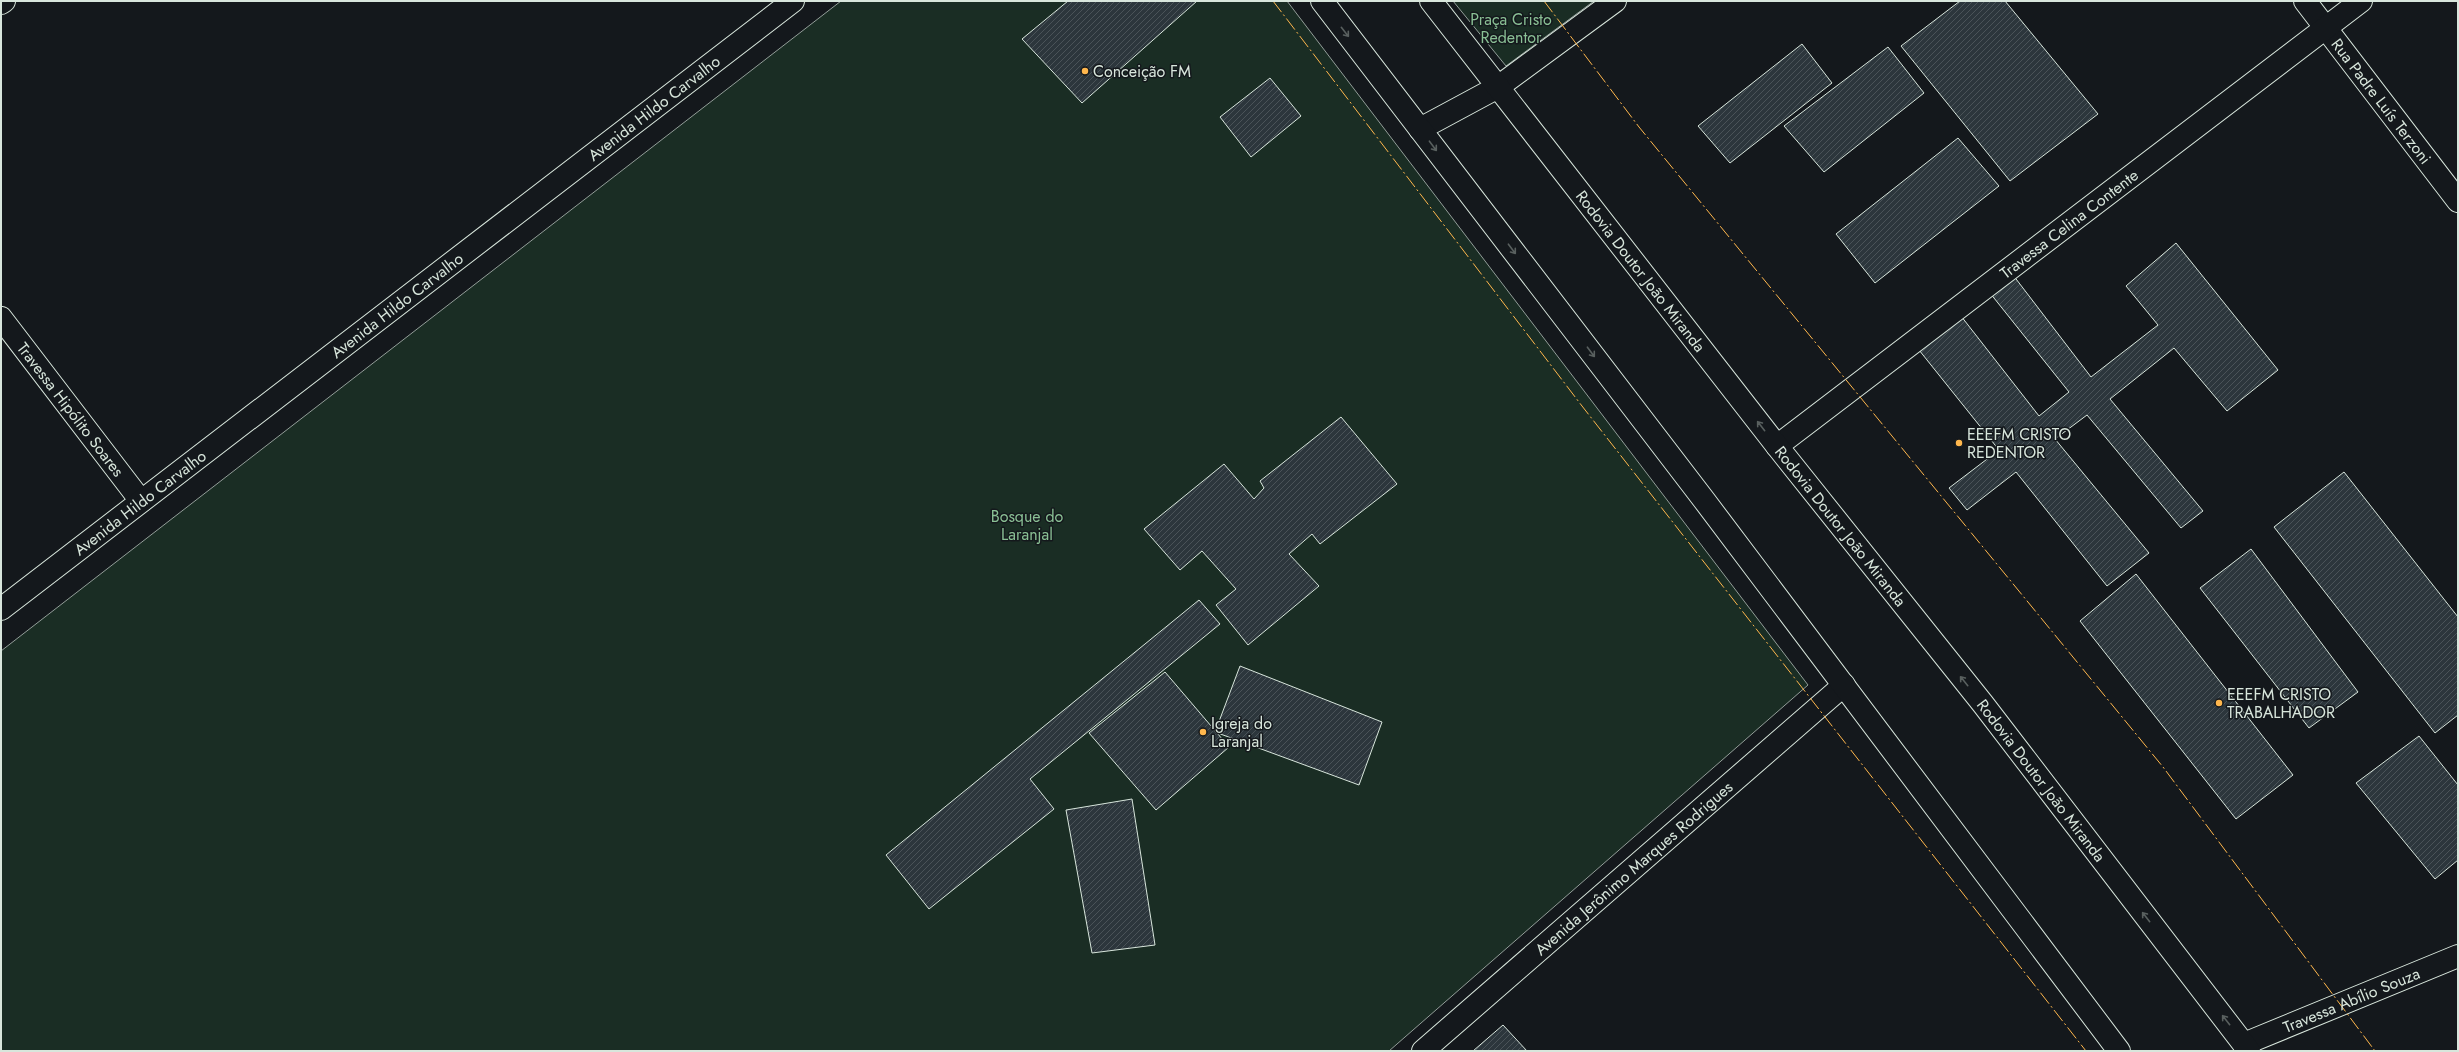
<svg xmlns="http://www.w3.org/2000/svg" width="2459" height="1052" viewBox="0 0 2459 1052" font-family="Jost,sans-serif">
  <defs>
    <pattern id="building-hatch" width="6" height="6" patternUnits="userSpaceOnUse"><rect width="6" height="6" fill="#2c363c"/><path d="M-1 1l2-2M0 6l6-6M5 7l2-2" fill="none" stroke="#4a5358"/></pattern>
  </defs>
  <rect width="100%" height="100%" fill="#14181c"/>
  <path fill="#1a2d24" stroke="#939e99" d="M841,1H1287L1808,685L1389,1051H1V651Z
    M1453,1H1594L1506,66Z"/>
  <path fill="url(#building-hatch)" stroke="#d8e6dc" d="M1068,1H1197L1082,103L1022,39Z
    M1960,1H2005L2098,114L2010,181L1901,46Z
    M1802,44L1832,83L1730,163L1698,126Z
    M1888,47L1924,93L1824,172L1784,126Z
    M1270,78L1301,116L1251,157L1220,117Z
    M1958,138L1999,186L1875,283L1836,234Z
    M2176,243L2278,370L2227,411L2174,348L2110,399L2203,511L2181,528L2087,415L2055,439L2149,553L2107,586L2016,472L1967,510L1949,488L1999,450L1919,350L1961,316L2039,416L2069,392L1990,293L2013,275L2091,377L2158,325L2126,286Z
    M1341,417L1397,484L1320,544L1312,534L1289,554L1319,586L1248,645L1216,605L1236,589L1202,551L1180,570L1144,529L1224,464L1254,499L1264,488L1260,481Z
    M2344,472L2458,617V715L2435,733L2274,527Z
    M2251,549L2358,692L2309,728L2200,588Z
    M2136,574L2293,775L2236,819L2080,621Z
    M1199,600L1220,624L1030,779L1054,809L929,909L886,855Z
    M1240,666L1382,722L1359,785L1215,732Z
    M1165,672L1229,747L1156,810L1089,733Z
    M2419,736L2458,785V860L2435,879L2356,783Z
    M1132,799L1155,945L1092,953L1066,810Z
    M1503,1025L1527,1051H1473Z"/>
  <g fill="none" stroke-linecap="round" stroke-linejoin="round">
    <g stroke="#d8e6dc" stroke-width="24">
      <g id="street">
        <path id="s1" d="M2305,1L2458,201"/>
        <path d="M1,3L4,1"/>
        <path d="M1420,129L1498,87L1615,1"/>
        <path id="s2" d="M1,318L141,501"/>
        <path id="s3" d="M1777,446L2361,1"/>
        <path id="s4" d="M2244,1044L2458,956"/>
        <path id="s5" d="M1423,1051L1844,685"/>
      </g>
    </g>
    <g stroke="#d8e6dc" stroke-width="24">
      <g id="secondary">
        <path d="M1322,1L1704,500L2119,1051"/>
        <path id="s6" d="M1431,1L1777,446L1983,704L2249,1051"/>
        <path id="s7" d="M1,609L793,1"/>
      </g>
    </g>
    <use href="#street" stroke="#14181c" stroke-width="22"/>
    <use href="#secondary" stroke="#14181c" stroke-width="22"/>
    <path stroke="#ffb74d" stroke-width="1" stroke-dasharray="14 3 2 3" stroke-linecap="butt" d="M1273,1L1582,406L2086,1051
      M1544,1L1639,127L2163,767L2375,1051"/>
  </g>
  <defs><path id="oneway-shaft" d="M-6 0H5M1.5-3L5.5 0L1.5 3" fill="none" stroke-width="1.6" stroke-linecap="round" stroke-linejoin="round"/></defs>
  <g stroke="#59605f">
    <use href="#oneway-shaft" transform="translate(1345 32) rotate(52)"/>
    <use href="#oneway-shaft" transform="translate(1433 146) rotate(53)"/>
    <use href="#oneway-shaft" transform="translate(1512 249) rotate(53)"/>
    <use href="#oneway-shaft" transform="translate(1591 352) rotate(53)"/>
    <use href="#oneway-shaft" transform="translate(1761 426) rotate(-128)"/>
    <use href="#oneway-shaft" transform="translate(1964 681) rotate(-129)"/>
    <use href="#oneway-shaft" transform="translate(2146 917) rotate(-128)"/>
    <use href="#oneway-shaft" transform="translate(2226 1020) rotate(-128)"/>
  </g>
  <g fill="#ffb74d" stroke="#14181c" stroke-width="1.5">
    <circle cx="1085" cy="71" r="4"/>
    <circle cx="1959" cy="443" r="4"/>
    <circle cx="2219" cy="703" r="4"/>
    <circle cx="1203" cy="732" r="4"/>
  </g>
  <g text-anchor="middle" dominant-baseline="central" stroke-width="3" stroke-linejoin="round" paint-order="stroke">
    <g font-size="16" fill="#8ac095" stroke="#14181c">
      <text x="1511" y="19">Praça Cristo<tspan x="1511" dy="18">Redentor</tspan></text>
      <text x="1027" y="516">Bosque do<tspan x="1027" dy="18">Laranjal</tspan></text>
    </g>
    <g font-size="16" fill="#d8e6dc" stroke="#14181c" text-anchor="start">
      <text x="1093" y="71">Conceição FM</text>
      <text x="1967" y="434">EEEFM CRISTO<tspan x="1967" dy="18">REDENTOR</tspan></text>
      <text x="2227" y="694">EEEFM CRISTO<tspan x="2227" dy="18">TRABALHADOR</tspan></text>
      <text x="1211" y="723">Igreja do<tspan x="1211" dy="18">Laranjal</tspan></text>
    </g>
    <g font-size="16" fill="#d8e6dc" stroke="#14181c">
      <text stroke="none"><textPath href="#s1" startOffset="126">Rua Padre Luís Terzoni</textPath></text>
      <text stroke="none"><textPath href="#s7" startOffset="823">Avenida Hildo Carvalho</textPath></text>
      <text stroke="none"><textPath href="#s3" startOffset="367">Travessa Celina Contente</textPath></text>
      <text stroke="none"><textPath href="#s6" startOffset="342">Rodovia Doutor João Miranda</textPath></text>
      <text stroke="none"><textPath href="#s7" startOffset="499">Avenida Hildo Carvalho</textPath></text>
      <text stroke="none"><textPath href="#s2" startOffset="115">Travessa Hipólito Soares</textPath></text>
      <text stroke="none"><textPath href="#s7" startOffset="175">Avenida Hildo Carvalho</textPath></text>
      <text stroke="none"><textPath href="#s6" startOffset="666">Rodovia Doutor João Miranda</textPath></text>
      <text stroke="none"><textPath href="#s6" startOffset="990">Rodovia Doutor João Miranda</textPath></text>
      <text stroke="none"><textPath href="#s5" startOffset="279">Avenida Jerônimo Marques Rodrigues</textPath></text>
      <text stroke="none"><textPath href="#s4" startOffset="116">Travessa Abílio Souza</textPath></text>
    </g>
  </g>
  <rect width="2459" height="1052" fill="none" stroke="#d8e6dc" stroke-width="4"/>
</svg>
